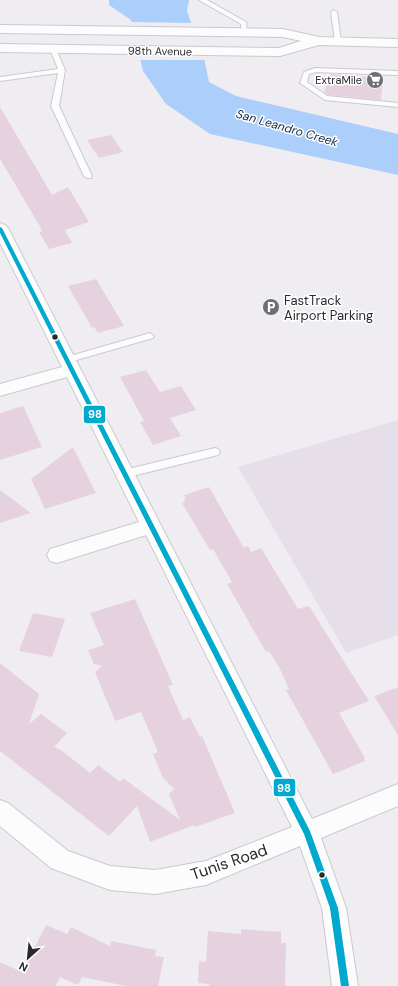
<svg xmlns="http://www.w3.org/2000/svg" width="398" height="986" viewBox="0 0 398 986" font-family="'DM Sans',sans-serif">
  <rect width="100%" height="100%" fill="#f0edf2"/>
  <path fill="#e6dfe9" d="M398,420V635L346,653L238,467Z"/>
  <path fill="#abcefa" d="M109,0H189L187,11L205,62L209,82L236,96L398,134V175L210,134L166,104L143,71L131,20L109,5Z"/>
  <path fill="#f0edf2" d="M129,22L194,23L207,60H138Z"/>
  <path fill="#e6d2de" d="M330,74L383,78L381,100L328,95L324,92Z
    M0,107L52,195L68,187L89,222L65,230L72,243L49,249L39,232L42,231L41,228L0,159Z
    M111,135L123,152L99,158L87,140Z
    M96,279L124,326L98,333L94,327L92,328L68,286Z
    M146,370L160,392L181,386L196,410L170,418L181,436L153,445L140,422L144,421L120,377Z
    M23,406L42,447L0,460V413Z
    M73,447L96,493L45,509L31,479Z
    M209,487L244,548L248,546L251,552L261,548L298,609L309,606L369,701L339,713L365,758L364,759L365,761L333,774L286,690L289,689L280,669L269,651L266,652L227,584L232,582L213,549L210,550L182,503L185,502L184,500L186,499L184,495Z
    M0,490L31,513L0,523Z
    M135,599L173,685L168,686L183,720L190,717L200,737L202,736L235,813L195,827L194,825L150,842L137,806L109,836L0,751V663L39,694L29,724L41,714L67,733L54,747L61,750L90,773L98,765L120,782L123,778L180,820L169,794L174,789L163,778L153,754L158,752L141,712L115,721L95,672L102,666L94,664L88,650L104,645L90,613Z
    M33,613L65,619L52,657L19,651Z
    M398,687V735L374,696Z
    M46,925L67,934L71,927L110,946L111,941L156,950L155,956L164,957L158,986H126L82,977L78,985L60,977L56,986H0V962L22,972Z
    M241,929L281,932V943H286L285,986H209V984L198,983L199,961L206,962L208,931L241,934Z"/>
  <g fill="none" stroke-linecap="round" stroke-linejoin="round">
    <g stroke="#cbc9cc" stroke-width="2">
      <path id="lane" d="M199,0H207L246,22L247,32L242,33L241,24Z
        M334,10L337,12L341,41L338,43L335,41L331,12Z
        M51,48L56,49L65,70L59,106L92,176L91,178H88L84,176L51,106L58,73L0,81V77L58,69L50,49Z
        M315,68L398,71V75H396L316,72L309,74L307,82L327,96L398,103V107L325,100L300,83L304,72Z
        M150,333L154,336L153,338L66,363L61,360L63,358Z
        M215,448L218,449L220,452L218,455L124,478L121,477L119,474L121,471L124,470Z"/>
    </g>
    <g stroke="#cbc9cc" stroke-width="2">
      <path id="street" d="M0,223L5,225L8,228L312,819L398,784V806L321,838L346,908L358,986H332L322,908L300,846L206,885L155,894L110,890L51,868L0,826V800L8,803L68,851L110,866L155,870L206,861L292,827L146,535L57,563L50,561L47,555L50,549L139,522L67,377L0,396V384L62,367L0,243Z"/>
    </g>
    <g stroke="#cbc9cc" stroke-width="2">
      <path id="primary" d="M0,25L283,29L319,37L398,39V47L319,45L280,56L0,52V44L279,48L301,41L283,37L0,33Z"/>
    </g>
    <use href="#lane" fill="#fdfcfd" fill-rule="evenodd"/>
    <use href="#street" fill="#fdfcfd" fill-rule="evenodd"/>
    <use href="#primary" fill="#fdfcfd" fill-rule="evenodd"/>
    <g stroke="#fff" stroke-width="3">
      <path id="bus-1" d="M0,227L2,228L310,831L338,908L349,986H341L330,908L304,834L0,233Z"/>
    </g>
    <use href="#bus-1" fill="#00a9ce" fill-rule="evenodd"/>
  </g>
  <defs>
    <g id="supermarket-disc" transform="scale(0.9)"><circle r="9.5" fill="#706e71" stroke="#fff"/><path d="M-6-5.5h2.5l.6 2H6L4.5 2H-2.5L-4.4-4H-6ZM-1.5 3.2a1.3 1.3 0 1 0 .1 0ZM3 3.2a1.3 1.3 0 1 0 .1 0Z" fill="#fff"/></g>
    <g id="parking-disc" transform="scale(0.9)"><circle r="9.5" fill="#706e71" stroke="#fff"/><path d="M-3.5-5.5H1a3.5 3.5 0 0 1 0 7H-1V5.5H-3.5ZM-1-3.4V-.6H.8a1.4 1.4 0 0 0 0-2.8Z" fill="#fff"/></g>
  </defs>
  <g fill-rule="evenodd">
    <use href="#supermarket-disc" x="375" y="80"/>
    <use href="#parking-disc" x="271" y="307"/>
  </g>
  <g fill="#2b292c" stroke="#fff" stroke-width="1.5">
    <circle cx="55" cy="337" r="3.5"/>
    <circle cx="322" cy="875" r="3.5"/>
  </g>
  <g text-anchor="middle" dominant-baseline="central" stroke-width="3" stroke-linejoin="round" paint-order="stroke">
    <g font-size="11" fill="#2b292c" stroke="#fff">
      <text transform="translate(160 51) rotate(1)">98th Avenue</text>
    </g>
    <g font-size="11" fill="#2b292c" stroke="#fff" text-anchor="end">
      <text x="362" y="80">ExtraMile</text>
    </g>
    <g font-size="12" font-style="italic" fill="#102a48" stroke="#fff">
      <text transform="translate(287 128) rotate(16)">San Leandro Creek</text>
    </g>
    <g font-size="13" fill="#2b292c" stroke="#fff" text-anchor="start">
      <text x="284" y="300">FastTrack<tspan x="284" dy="15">Airport Parking</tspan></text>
    </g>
    <g font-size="16" fill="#2b292c" stroke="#fff">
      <text transform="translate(229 862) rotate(-19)">Tunis Road</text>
    </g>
  </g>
  <g stroke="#fff" stroke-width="1.5">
    <rect x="83" y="405" width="23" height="19" rx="4" fill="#00a9ce"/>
    <rect x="273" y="778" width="23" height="19" rx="4" fill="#00a9ce"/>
  </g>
  <g font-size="11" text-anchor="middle" font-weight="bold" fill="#fff">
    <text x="95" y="418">98</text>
    <text x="284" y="792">98</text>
  </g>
  <g transform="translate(28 958) rotate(207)" stroke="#ffffff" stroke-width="3" paint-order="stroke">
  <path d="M0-3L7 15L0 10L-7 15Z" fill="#2b292c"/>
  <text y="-6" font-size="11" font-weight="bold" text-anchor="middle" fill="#2b292c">N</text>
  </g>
</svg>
